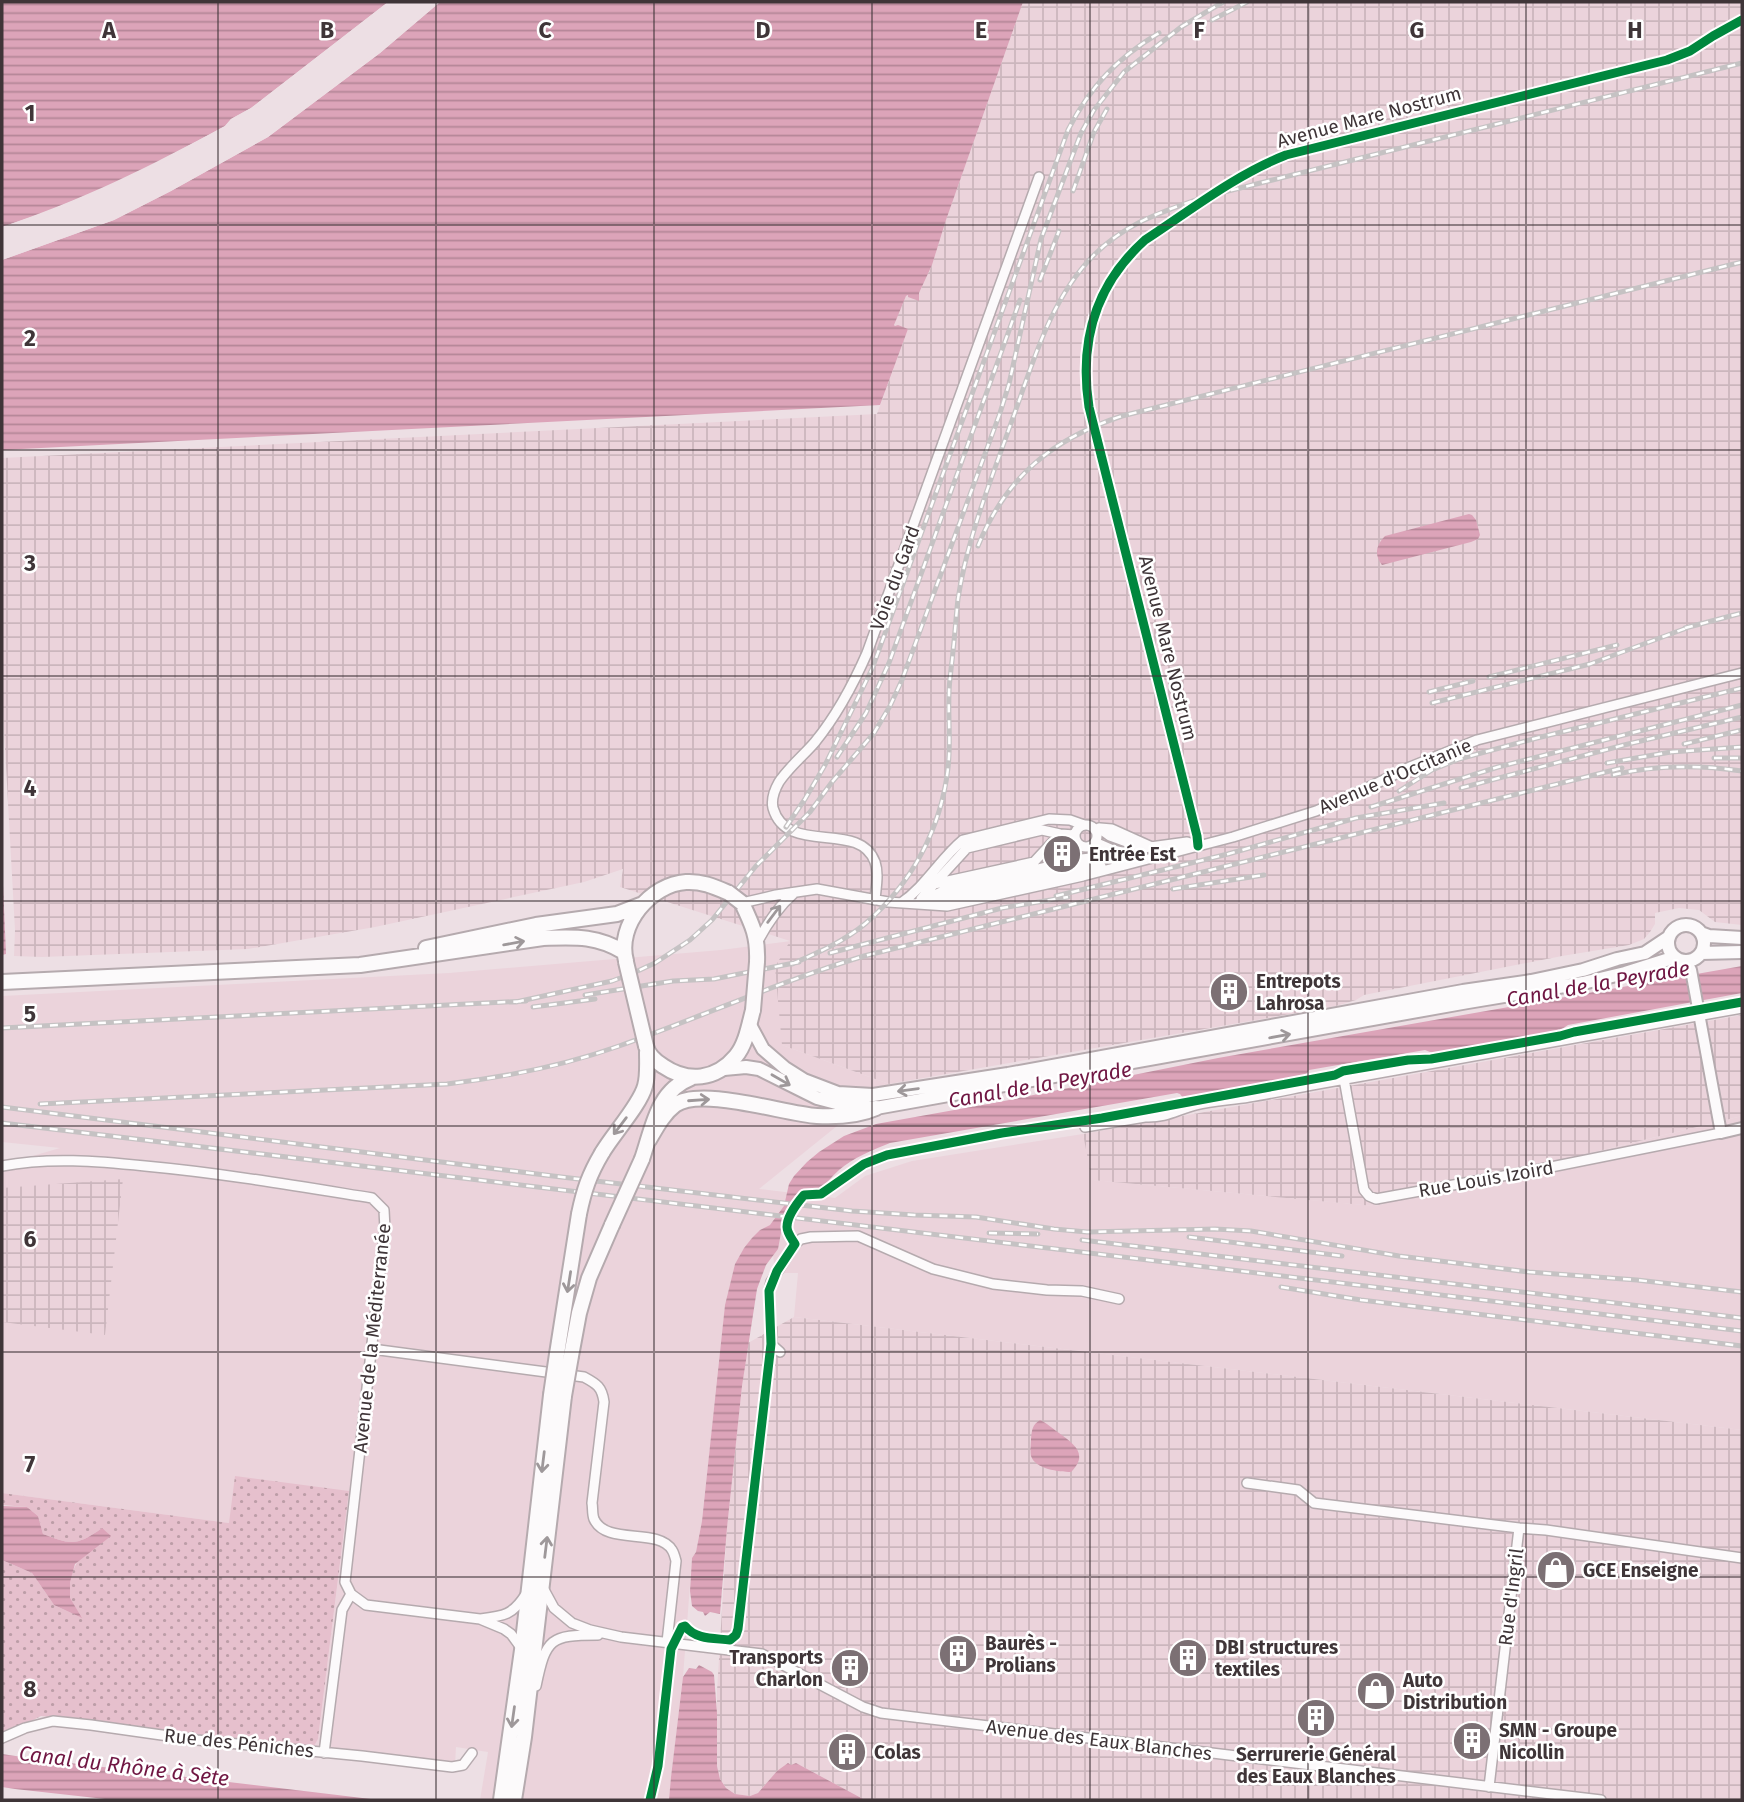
<svg xmlns="http://www.w3.org/2000/svg" width="1744" height="1802" viewBox="0 0 1744 1802" font-family="'Fira Sans',sans-serif">
  <defs>
    <pattern id="industrial-grid" width="8" height="8" patternUnits="userSpaceOnUse" patternTransform="scale(1.75)"><rect width="8" height="8" fill="#ebd3db"/><path d="M0 4h8M4 0v8" fill="none" stroke="#cbb6bd"/></pattern>
    <pattern id="grass-dots" width="8" height="8" patternUnits="userSpaceOnUse" patternTransform="scale(1.75)"><rect width="8" height="8" fill="#e6c0cd"/><path d="M2 2h.1M6 6h.1" fill="none" stroke="#bc9da7" stroke-width="1.8" stroke-linecap="round"/></pattern>
    <pattern id="water-rules" width="6" height="5" patternUnits="userSpaceOnUse" patternTransform="scale(1.75)"><rect width="6" height="5" fill="#dca4b9"/><path d="M0 2.5h6" fill="none" stroke="#b48697"/></pattern>
  </defs>
  <rect width="100%" height="100%" fill="#eddfe4"/>
  <path fill="#ebd3db" d="M791,941L782,1045L889,1084L759,1189L835,1198L865,1176L912,1161L1083,1134L1093,1180L1375,1206L1742,1116V1430L794,1317L798,1273H775L770,1225L760,1230L744,1248L735,1264L725,1305L702,1521L696,1552L692,1558L683,1677L671,1777L669,1800H480L488,1752L456,1747L455,1765L313,1748L318,1739L349,1492L229,1523L2,1493V1165L60,1148L2,1142V996L449,973L721,950Z"/>
  <path fill="url(#industrial-grid)" d="M1023,2H1742V925L1715,922L1699,910L1679,908L1655,913V924L1650,932L1644,939L1629,945L1562,956L1364,995L1356,1000L1336,1006L889,1084L782,1045L775,967L790,941L620,887L623,869L584,882L375,927L248,949L42,957L14,956L15,930L2,693V458L877,414L908,329L895,326L894,324L906,296L919,293L932,265L946,220Z
    M1742,1015V1116L1374,1206L1092,1180L1083,1134Z
    M123,1179L105,1335L2,1322V1188Z
    M794,1317L1742,1430V1800H865L796,1763L777,1771L758,1793L750,1796L735,1794L726,1788L720,1779L717,1766V1691L727,1528L742,1386L748,1343Z"/>
  <path fill="url(#grass-dots)" d="M235,1476L349,1491L318,1739L313,1748L41,1716L2,1736V1560L32,1573L54,1605L80,1617C78,1612 71,1604 70,1598C64,1571 88,1547 102,1528C77,1546 71,1545 43,1534L38,1516L27,1507L2,1505V1493L229,1523Z"/>
  <path fill="url(#water-rules)" d="M2,2H388L251,108L231,119L225,126C151,166 82,200 2,227Z
    M440,2H1023L946,220L932,265L919,293V301L908,297V295L906,296L894,325L895,326L898,325L908,329L880,405L2,450V260L114,220L171,191L268,137L380,53Z
    M1469,514L1472,515L1476,520L1480,535L1478,539L1471,542L1382,565C1374,555 1376,545 1385,536Z
    M2,862L6,954L2,955Z
    M1742,966V993L1568,1025L1556,1033L1435,1054L1425,1050L1309,1070L1305,1076L1183,1098L1180,1094L1177,1093L890,1143C872,1150 853,1158 839,1170C831,1177 825,1185 819,1192L810,1191L803,1193L783,1222L778,1249L766,1265L757,1289L742,1386L727,1528L720,1614L710,1612L705,1616L703,1612L698,1611L692,1606L690,1591L692,1558L696,1552L702,1521L725,1305L735,1264L744,1248L752,1238L760,1230L770,1225L784,1206L789,1184L794,1176L807,1162L819,1152L844,1136L876,1124L999,1102L1218,1058Z
    M1040,1420C1048,1424 1052,1428 1059,1433C1074,1444 1089,1454 1071,1472C1059,1472 1035,1469 1031,1456C1030,1451 1031,1444 1031,1439C1032,1430 1032,1425 1040,1420Z
    M2,1506L27,1507L38,1516L43,1534C71,1545 77,1546 102,1528L111,1536L75,1564L70,1582V1598L82,1618L54,1605L32,1573L2,1560Z
    M699,1665L712,1672L714,1675L717,1713V1766L720,1779L726,1788L735,1794L750,1796L758,1793L777,1771L788,1763L791,1765L796,1763L865,1800H669L671,1777L683,1677L689,1668L696,1669Z
    M2,1754L36,1759L379,1800H114L15,1789L2,1787Z"/>
  <path fill="#eddfe4" d="M388,2H392L360,29L253,111L233,121L226,129L160,165L103,192L45,216L2,230V227L43,213L102,189L158,162L225,126L231,119L251,108Z
    M435,2H440L380,53L268,137L171,191L114,220L2,260V256L113,216L169,188L266,134L378,50Z"/>
  <g fill="none" stroke-linecap="round" stroke-linejoin="round">
    <g stroke="#b5aaae" stroke-width="12">
      <path id="minor" d="M1075 836a11 11 0 1 1 22 0a11 11 0 1 1-22 0Z
        M1099,828L1110,836L1143,848L1187,842L1198,846
        M1100,828L1112,829L1152,847
        M1095,842L1111,849L1143,858
        M1198,846L1197,836L1089,407C1079,342 1095,285 1145,240C1191,210 1235,175 1286,155L1667,60L1690,51L1713,36L1742,20
        M934,884L967,848L1042,830L1060,834L1075,835
        M921,899L934,884L1034,862L1060,834
        M875,900C876,887 879,874 875,862C859,819 787,857 773,808C771,799 775,789 779,782C789,767 804,755 815,742C837,715 853,685 867,653L1039,177
        M930,901L1072,869L1101,866
        M742,903L776,895L817,889L888,902L947,906L1083,876L1233,837L1316,811L1363,790L1410,767L1477,740L1742,673
        M901,903C926,886 940,859 963,840L1049,819L1070,820L1084,825
        M918,903L943,891L1081,859L1101,857L1126,862
        M758,941C768,922 778,907 794,893
        M1344,1079L1364,1190L1369,1196L1376,1199L1541,1169L1721,1133
        M1085,1127L1145,1117C1167,1118 1176,1110 1196,1105C1213,1101 1231,1100 1249,1097C1270,1094 1291,1089 1312,1085C1455,1059 1599,1034 1742,1008
        M2,1166C49,1157 97,1161 145,1166C221,1173 297,1186 372,1198L384,1210L385,1229L345,1582L351,1594L366,1605L480,1619L504,1629L511,1634L522,1649
        M372,1349L584,1377C597,1384 602,1387 604,1402L592,1503C593,1508 592,1514 594,1519C606,1546 658,1527 672,1550C674,1553 675,1557 676,1561L667,1642
        M780,1352L771,1344L769,1291L771,1282L795,1244L801,1239L811,1237L858,1236L933,1269L993,1284L1047,1290L1082,1291L1119,1299
        M1247,1483L1298,1490L1314,1503L1519,1528L1489,1787
        M1519,1528L1546,1530L1742,1558
        M542,1586L554,1608L572,1623L590,1630L621,1637L762,1654L863,1707L881,1713L1601,1800
        M480,1619C504,1616 513,1615 526,1594
        M536,1686C546,1638 550,1635 598,1635
        M2,1738L25,1728L53,1721L91,1725L197,1740L362,1756L452,1767L463,1765L472,1753
        M324,1753L342,1610L351,1594"/>
    </g>
    <g stroke="#b5aaae" stroke-width="14">
      <path id="tertiary" d="M1686,961L1691,970L1721,1133L1742,1128"/>
    </g>
    <g stroke="#b5aaae" stroke-width="16">
      <path id="secondary" d="M1668 943a18 18 0 1 1 36 0a18 18 0 1 1-36 0Z
        M1701,933L1709,936L1742,938
        M1701,953L1742,952
        M749,1023L763,1049L785,1068L804,1080L838,1093L873,1095L1008,1074L1463,991L1531,981L1583,970L1617,959L1645,953L1669,937
        M724,1069L746,1067L759,1069L817,1098L836,1103L876,1108L1468,1002L1583,983L1625,973L1666,960L1673,957"/>
    </g>
    <g stroke="#b5aaae" stroke-width="18">
      <path id="primary" d="M742,903C753,926 758,937 757,962
        M426,948L536,925L617,914L643,904
        M626,961C616,925 651,884 686,882C702,881 715,887 729,893
        M2,982L360,965L543,938C574,937 596,935 624,952
        M646,1046C648,1055 655,1061 663,1066C688,1083 716,1080 736,1056C746,1044 749,1025 753,1010
        M649,1140C656,1128 663,1114 675,1105C700,1086 785,1114 817,1116C837,1117 858,1116 876,1108
        M602,1153C613,1134 640,1105 645,1086C648,1076 647,1063 647,1052
        M642,1159C653,1127 657,1091 691,1078
        M557,1354L579,1214
        M571,1356L579,1313L589,1278L612,1225
        M501,1800L522,1650L551,1395
        M514,1800L524,1737L564,1396"/>
    </g>
    <use href="#minor" stroke="#fcfafb" stroke-width="9"/>
    <use href="#tertiary" stroke="#fcfafb" stroke-width="10"/>
    <use href="#secondary" stroke="#fcfafb" stroke-width="12"/>
    <use href="#primary" stroke="#fcfafb" stroke-width="14"/>
    <g stroke="#c5c2c3" stroke-width="5">
      <path id="rail" d="M1212,20L1247,2
        M1073,191L1094,132L1107,109
        M1040,280L1059,231
        M978,546C1006,477 1052,439 1122,416L1742,262
        M1685,628L1742,613
        M1489,677L1617,645
        M1429,692L1473,681
        M1432,703L1590,664L1692,626
        M1684,744L1742,730
        M837,757L866,713L889,663L1020,300
        M1714,758H1742
        M1607,763L1671,752L1742,747
        M1613,775C1654,765 1701,765 1742,771
        M1461,788L1624,745L1742,717
        M1399,791L1432,770L1459,759L1537,738L1742,688
        M1371,807L1498,767L1742,705
        M786,827L805,799L825,765L872,669L1068,130C1090,87 1117,58 1159,33
        M1173,889L1264,875
        M1056,896L1228,854L1356,818L1444,803
        M830,953L1002,908L1068,897
        M792,964C817,953 845,941 866,923C912,883 941,829 948,768C951,743 948,718 949,694C949,680 952,665 953,651C955,634 956,616 958,599C967,539 990,483 1010,426C1032,367 1048,302 1093,256C1126,223 1161,212 1204,197L1742,63
        M585,995L673,981L714,979L799,962
        M516,1002L612,981L631,974L655,963L690,940L712,920L756,866L810,812L832,782L874,733L890,706L902,680L1000,413L1009,384L1041,239L1081,133L1094,110L1124,72L1181,27L1223,2
        M533,1007L595,999
        M2,1028L526,1001
        M40,1104L447,1084C506,1077 563,1066 619,1046C701,1017 781,981 864,956L1622,768
        M2,1107L553,1176L852,1211L914,1215L976,1217L1054,1229L1087,1232L1215,1229L1251,1231L1399,1256L1529,1272L1637,1280L1742,1292
        M2,1123L1742,1331
        M989,1233L1038,1234
        M1189,1237L1342,1256
        M1082,1240L1742,1318
        M1281,1287L1361,1300L1742,1346"/>
    </g>
    <use href="#rail" stroke="#fff" stroke-width="2.5" stroke-dasharray="8" stroke-linecap="butt"/>
    <g stroke="#b5aaae" stroke-width="18" stroke-linecap="butt">
      <path id="primary-bridge" d="M729,893L742,903
        M626,962L646,1046
        M753,1010L757,962
        M579,1214C584,1190 589,1175 602,1153
        M612,1225L642,1159
        M551,1395L557,1354
        M564,1396L571,1356"/>
    </g>
    <use href="#primary-bridge" stroke="#fcfafb" stroke-width="14"/>
    <g stroke="#fff" stroke-width="13">
      <path id="cycleway" d="M1198,846L1197,836L1089,407C1079,342 1095,285 1145,240C1191,210 1235,175 1286,155L1667,60L1690,51L1713,36L1742,20
        M650,1800L658,1766L671,1649L682,1627L685,1626C696,1640 714,1638 730,1640L736,1635L738,1629L771,1344L769,1291L777,1271L795,1244C792,1239 787,1233 787,1227C787,1216 798,1202 804,1195L821,1194L864,1164L887,1155L1002,1133L1102,1118L1335,1075L1343,1071L1408,1060L1431,1059L1560,1036L1574,1032L1742,1002"/>
    </g>
    <use href="#cycleway" stroke="#00873e" stroke-width="9"/>
  </g>
  <defs><path id="oneway-shaft" d="M-6 0H5M1.5-3L5.5 0L1.5 3" fill="none" stroke-width="1.6" stroke-linecap="round" stroke-linejoin="round" transform="scale(1.75)"/></defs>
  <g stroke="#9e989a">
    <use href="#oneway-shaft" transform="translate(774 914) rotate(-53)"/>
    <use href="#oneway-shaft" transform="translate(514 943) rotate(-10)"/>
    <use href="#oneway-shaft" transform="translate(1280 1036) rotate(-10)"/>
    <use href="#oneway-shaft" transform="translate(781 1080) rotate(30)"/>
    <use href="#oneway-shaft" transform="translate(908 1090) rotate(172)"/>
    <use href="#oneway-shaft" transform="translate(699 1100) rotate(-4)"/>
    <use href="#oneway-shaft" transform="translate(620 1126) rotate(127)"/>
    <use href="#oneway-shaft" transform="translate(569 1282) rotate(99)"/>
    <use href="#oneway-shaft" transform="translate(543 1462) rotate(97)"/>
    <use href="#oneway-shaft" transform="translate(546 1547) rotate(-83)"/>
    <use href="#oneway-shaft" transform="translate(513 1717) rotate(98)"/>
  </g>
  <path fill="none" stroke="#3f3538" stroke-width="2" stroke-opacity="0.55" d="M218,2V1800M436,2V1800M654,2V1800M872,2V1800M1090,2V1800M1308,2V1800M1526,2V1800M2,225H1742M2,450H1742M2,676H1742M2,901H1742M2,1126H1742M2,1352H1742M2,1577H1742"/>
  <defs>
    <g id="building-disc" transform="scale(2.0125)"><circle r="9.5" fill="#7c7074" stroke="#fff"/><path d="M-4-6H4V6H1V3H-1V6H-4ZM-2.5-4.3h1.7v1.8h-1.7ZM.8-4.3h1.7v1.8H.8ZM-2.5-1h1.7V.8h-1.7ZM.8-1h1.7V.8H.8Z" fill="#fff"/></g>
    <g id="shop-disc" transform="scale(2.0125)"><circle r="9.5" fill="#7c7074" stroke="#fff"/><path d="M-5-2.5h2.3a2.7 3.5 0 0 1 5.4 0H5L5.5 6h-11ZM-1.5-2.5h3a1.5 2.3 0 0 0-3 0Z" fill="#fff"/></g>
  </defs>
  <g fill-rule="evenodd">
    <use href="#building-disc" x="1062" y="854"/>
    <use href="#building-disc" x="1229" y="992"/>
    <use href="#shop-disc" x="1556" y="1570"/>
    <use href="#building-disc" x="958" y="1654"/>
    <use href="#building-disc" x="1188" y="1658"/>
    <use href="#building-disc" x="850" y="1668"/>
    <use href="#shop-disc" x="1376" y="1691"/>
    <use href="#building-disc" x="1316" y="1718"/>
    <use href="#building-disc" x="1472" y="1741"/>
    <use href="#building-disc" x="847" y="1752"/>
  </g>
  <g text-anchor="middle" dominant-baseline="central" stroke-width="5" stroke-linejoin="round" paint-order="stroke">
    <g font-size="19" fill="#3f3538" stroke="#fff">
      <text transform="translate(1369 117) rotate(-15)">Avenue Mare Nostrum</text>
      <text transform="translate(895 578) rotate(-70)">Voie du Gard</text>
      <text transform="translate(1168 648) rotate(76)">Avenue Mare Nostrum</text>
      <text transform="translate(1395 776) rotate(-23)">Avenue d'Occitanie</text>
      <text transform="translate(1486 1179) rotate(-10)">Rue Louis Izoird</text>
      <text transform="translate(372 1338) rotate(-84)">Avenue de la Méditerranée</text>
      <text transform="translate(1511 1597) rotate(-83)">Rue d'Ingril</text>
      <text transform="translate(1099 1740) rotate(7)">Avenue des Eaux Blanches</text>
      <text transform="translate(239 1743) rotate(6)">Rue des Péniches</text>
    </g>
    <g font-size="19" font-weight="bold" fill="#3f3538" stroke="#fff" text-anchor="start">
      <text x="1089" y="854">Entrée Est</text>
      <text x="1256" y="981">Entrepots<tspan x="1256" dy="22">Lahrosa</tspan></text>
      <text x="1583" y="1570">GCE Enseigne</text>
      <text x="985" y="1643">Baurès -<tspan x="985" dy="22">Prolians</tspan></text>
      <text x="1215" y="1647">DBI structures<tspan x="1215" dy="22">textiles</tspan></text>
      <text x="823" y="1657" text-anchor="end">Transports<tspan x="823" dy="22">Charlon</tspan></text>
      <text x="1403" y="1680">Auto<tspan x="1403" dy="22">Distribution</tspan></text>
      <text x="1499" y="1730">SMN - Groupe<tspan x="1499" dy="22">Nicollin</tspan></text>
      <text x="874" y="1752">Colas</text>
      <text x="1316" y="1754" text-anchor="middle">Serrurerie Général<tspan x="1316" dy="22">des Eaux Blanches</tspan></text>
    </g>
    <g font-size="21" font-style="italic" fill="#701743" stroke="#fff">
      <text transform="translate(1598 984) rotate(-10)">Canal de la Peyrade</text>
      <text transform="translate(1040 1085) rotate(-10)">Canal de la Peyrade</text>
      <text transform="translate(124 1766) rotate(7)">Canal du Rhône à Sète</text>
    </g>
  </g>
  <g font-size="23" text-anchor="middle" font-weight="bold" fill="#3f3538" stroke="#fff" stroke-width="5" stroke-linejoin="round" paint-order="stroke">
    <text x="109" y="38">A</text>
    <text x="327" y="38">B</text>
    <text x="545" y="38">C</text>
    <text x="763" y="38">D</text>
    <text x="981" y="38">E</text>
    <text x="1199" y="38">F</text>
    <text x="1417" y="38">G</text>
    <text x="1635" y="38">H</text>
    <text x="30" y="121">1</text>
    <text x="30" y="346">2</text>
    <text x="30" y="571">3</text>
    <text x="30" y="796">4</text>
    <text x="30" y="1022">5</text>
    <text x="30" y="1247">6</text>
    <text x="30" y="1472">7</text>
    <text x="30" y="1697">8</text>
  </g>
  <rect width="1744" height="1802" fill="none" stroke="#3f3538" stroke-width="7"/>
</svg>
